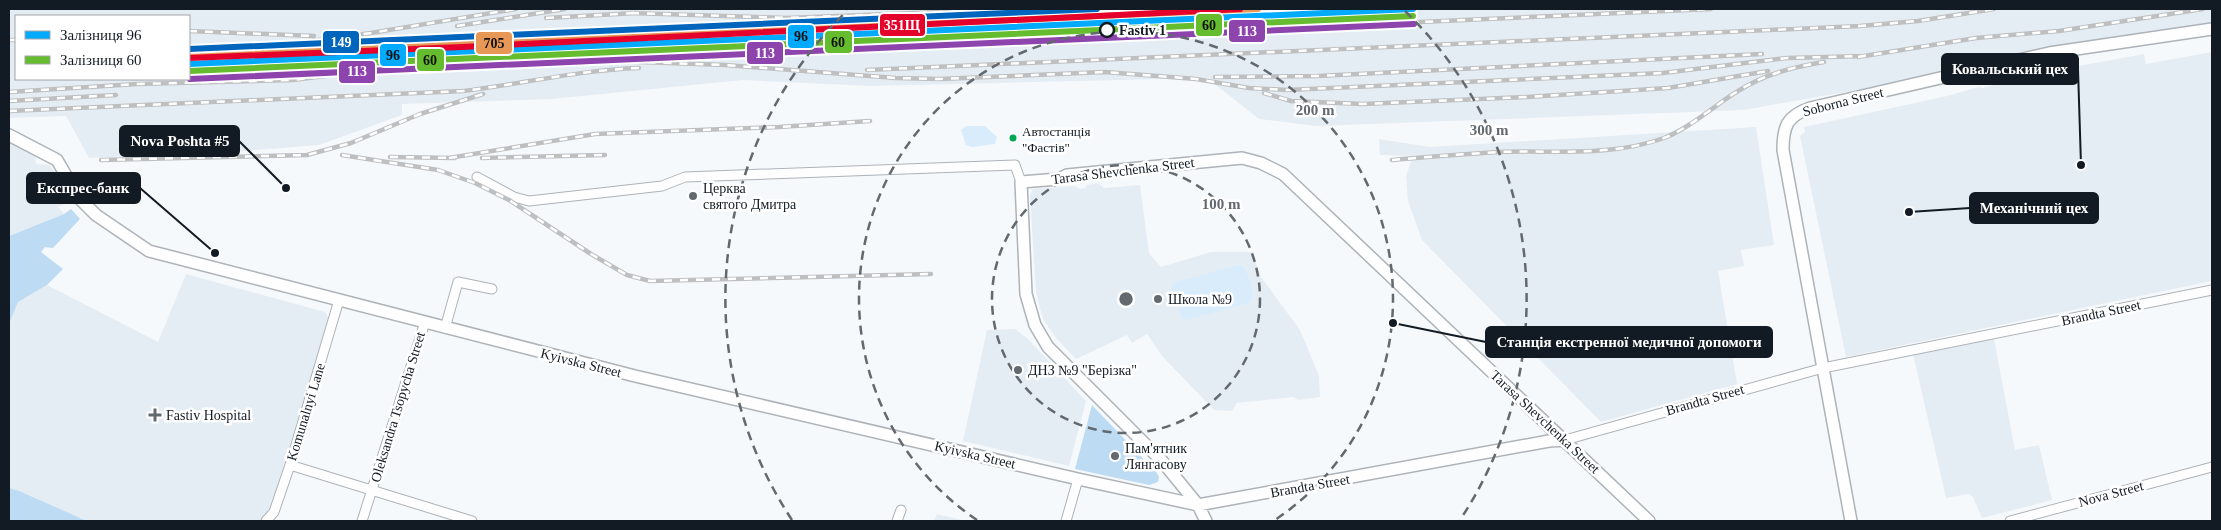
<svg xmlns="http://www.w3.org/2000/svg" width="2221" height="530" viewBox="0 0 2221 530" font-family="Georgia,serif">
  <rect width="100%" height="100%" fill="#f6f9fc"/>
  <path fill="#e5edf4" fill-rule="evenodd" d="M9,9H2212V27L1744,110L1316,126L1259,119L1207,78L871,86L743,80L552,99L402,104V115L319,145L246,151L89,158L66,116L9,118ZM16,16H189V79H16Z
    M2212,52V281L1846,357L1800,136L1805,132L1804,127L1947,96L1979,87L1983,88L2024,76L2144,54L2146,64Z
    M1756,127L1774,245L1741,250L1744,266L1718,271L1737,384L1601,422L1422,240L1408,201L1406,176L1413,156L1380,155L1379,139L1430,147Z
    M9,142L35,155L36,164L49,165L62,181L64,186L60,192V199L64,204L58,207L64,214L9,236Z
    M1098,183L1104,188L1140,185L1149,253L1161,267L1211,252H1252L1261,277L1300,330L1319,376L1320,397L1299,400L1293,397L1237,403L1232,411L1214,410L1162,356L1147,334L1132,343L1127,335L1076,359L1056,338L1044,321L1040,309L1036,292L1030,195L1033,189L1075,186L1079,189L1085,188L1087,185Z
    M186,274L325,312L330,320L267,521H87L9,488V324L18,302L47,285L158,342Z
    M1015,329L1028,339L1086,401L1069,466L963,441L987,330Z
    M1994,339L2015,450L2039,445L2052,500L1982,518L1973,497L1968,494L1946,498L1913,354Z
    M937,514L966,521H934Z"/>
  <path fill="#d9ecfc" d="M966,126H985L997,137L995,144L972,147L966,145L961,130Z
    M1238,265L1245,268C1248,278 1258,295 1248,303L1187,320L1182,319L1172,290V285L1175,282Z"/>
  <path fill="#bddbf3" d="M71,209L80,219L53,248L45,247L41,252L63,269L47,285L18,302L9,324V236L64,214Z
    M1092,405L1157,473L1159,477L1158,482L1149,485L1075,469Z
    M9,488L19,491L87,521H9Z"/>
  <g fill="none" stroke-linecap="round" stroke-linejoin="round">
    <g stroke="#adb3b8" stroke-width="11">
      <path id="street" d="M477,177L514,197L529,201L662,186L685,177L1015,165L1021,182
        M445,328L458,282L492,289
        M1565,440L1823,368L2212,290
        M290,465L472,521
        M266,521L274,512L290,465L339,300
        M362,521L425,322
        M897,521L901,510
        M1066,521L1078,479
        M2010,521L2212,467"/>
    </g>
    <g stroke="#adb3b8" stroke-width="14">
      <path id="secondary" d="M9,135L57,160L79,198L96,215L149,251L635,376L1078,479L1198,505L1549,441L1565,440
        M1206,521L1198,505L1162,461L1048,347L1035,325L1026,294L1021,182L1059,179L1067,175L1242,158L1261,163L1283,174L1649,521
        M1851,521L1783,150C1783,126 1787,116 1810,108L2049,53L2212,29"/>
    </g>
    <use href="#street" stroke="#fefeff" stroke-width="9"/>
    <use href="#secondary" stroke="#fefeff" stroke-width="11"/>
    <g stroke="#bdbfc0" stroke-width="4.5">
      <path id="rail" d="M631,13L787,18L1021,9
        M546,18L636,13
        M457,26L565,9
        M189,31L314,36
        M359,39L462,47
        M9,40H16
        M578,48L674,53L769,51L1711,9
        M189,57L371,33L516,9
        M1858,57L1976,38L2059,31L2203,9
        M867,70L1860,26L1918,21L1994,9
        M1215,77L1318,76L1762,54
        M9,92L137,84L293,80L405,66L527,58L725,65L896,78L940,79L1105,72L1196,79L1249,88L1287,90L1663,73L1787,58L1866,56
        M1264,93L1291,101L1363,104L1527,97L1668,88L1768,71
        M9,101L116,95
        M9,111L463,91C522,84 579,70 639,68
        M342,155L438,170L475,183L509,200L591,254L627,275L650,281L931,274
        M390,157L455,158
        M449,158L595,134L779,127L870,121
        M482,158L605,155
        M101,160L307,155L351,143L420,114L483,94
        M1392,160C1428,157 1463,154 1499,152C1553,150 1612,157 1664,138C1690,128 1715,105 1738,91C1765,74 1793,67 1824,62"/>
    </g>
    <use href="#rail" stroke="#fff" stroke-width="2.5" stroke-dasharray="8" stroke-linecap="butt"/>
    <g stroke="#fff" stroke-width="10">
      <path id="rail-1" d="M189,64L1413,9"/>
    </g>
    <g stroke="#fff" stroke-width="10">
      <path id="rail-2" d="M189,71L1413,16"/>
    </g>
    <g stroke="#fff" stroke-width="10">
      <path id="rail-3" d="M189,57L1258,9"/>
    </g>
    <g stroke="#fff" stroke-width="10">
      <path id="rail-4" d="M190,79L1414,24"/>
    </g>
    <g stroke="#fff" stroke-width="10">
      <path id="rail-5" d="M189,49L1097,9"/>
    </g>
    <g stroke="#fff" stroke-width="10">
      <path id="rail-6" d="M189,58L462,47L1240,9"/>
    </g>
    <use href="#rail-1" stroke="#0af" stroke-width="6"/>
    <use href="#rail-2" stroke="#65bc2e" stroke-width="6"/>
    <use href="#rail-3" stroke="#e79756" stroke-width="6"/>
    <use href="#rail-4" stroke="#8e44ad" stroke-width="6"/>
    <use href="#rail-5" stroke="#0065bd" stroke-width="6"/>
    <use href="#rail-6" stroke="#e4002b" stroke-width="6"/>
  </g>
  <g fill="none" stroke="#62696f" stroke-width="2.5" stroke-dasharray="9 6">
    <circle cx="1126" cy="299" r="134"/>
    <path d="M977 520A267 267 0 1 1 1275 520"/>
    <path d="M792 520A401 401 0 0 1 847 11M1405 11A401 401 0 0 1 1460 520"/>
  </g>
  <circle fill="#fff" stroke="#121b23" stroke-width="2.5" cx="1107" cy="30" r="7"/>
  <circle fill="#00a651" stroke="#fff" stroke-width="2" cx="1013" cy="138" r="4.5"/>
  <g fill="#62696f" stroke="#fff" stroke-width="2">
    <circle cx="693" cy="196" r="5"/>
    <circle cx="1158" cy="299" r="5"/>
    <circle cx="1018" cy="370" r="5"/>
    <path d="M152.5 407.5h5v5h5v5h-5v5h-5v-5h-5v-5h5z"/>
    <circle cx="1115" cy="456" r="5"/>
  </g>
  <g text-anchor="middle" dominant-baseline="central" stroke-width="5" stroke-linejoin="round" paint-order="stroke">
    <g font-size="13" fill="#121b23" stroke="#fff" text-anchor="start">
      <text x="1022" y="131">Автостанція<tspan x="1022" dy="16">"Фастів"</tspan></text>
    </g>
    <g font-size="14" font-weight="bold" fill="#121b23" stroke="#fff" text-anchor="start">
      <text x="1119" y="30">Fastiv 1</text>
    </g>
    <g font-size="14" fill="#121b23" stroke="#fff">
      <text transform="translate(1843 102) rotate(-14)">Soborna Street</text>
      <text transform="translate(1123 171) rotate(-7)">Tarasa Shevchenka Street</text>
      <text transform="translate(2101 313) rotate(-12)">Brandta Street</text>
      <text transform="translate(581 363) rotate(14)">Kyivska Street</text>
      <text transform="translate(1705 400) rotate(-16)">Brandta Street</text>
      <text transform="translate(398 407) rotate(-73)">Oleksandra Tsopycha Street</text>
      <text transform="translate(306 412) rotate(-73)">Komunalnyi Lane</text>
      <text transform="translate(1545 422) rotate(43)">Tarasa Shevchenka Street</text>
      <text transform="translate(975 455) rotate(13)">Kyivska Street</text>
      <text transform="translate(1310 486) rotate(-10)">Brandta Street</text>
      <text transform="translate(2111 494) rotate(-15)">Nova Street</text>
    </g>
    <g font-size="14" fill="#121b23" stroke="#fff" text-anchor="start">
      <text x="703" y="188">Церква<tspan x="703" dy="16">святого Дмитра</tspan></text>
      <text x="1168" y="299">Школа №9</text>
      <text x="1028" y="370">ДНЗ №9 "Берізка"</text>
      <text x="166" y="415">Fastiv Hospital</text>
      <text x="1125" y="448">Пам'ятник<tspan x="1125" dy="16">Лянгасову</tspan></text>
    </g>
  </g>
  <circle cx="1126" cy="299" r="8" fill="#62696f" stroke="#fff" stroke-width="2.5"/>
  <g font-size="15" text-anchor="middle" font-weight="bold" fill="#62696f" stroke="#fff" stroke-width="5" stroke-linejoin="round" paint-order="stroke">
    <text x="1315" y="115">200 m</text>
    <text x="1489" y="135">300 m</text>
    <text x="1221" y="209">100 m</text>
  </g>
  <path fill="none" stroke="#121b23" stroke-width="2" d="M2081 165L2078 69M286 188L239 141M215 253L140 188M1909 212L1970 208M1393 323L1486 342"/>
  <g fill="#121b23" stroke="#fff" stroke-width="2">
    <circle cx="2081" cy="165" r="5"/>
    <circle cx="286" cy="188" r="5"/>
    <circle cx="215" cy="253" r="5"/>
    <circle cx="1909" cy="212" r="5"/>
    <circle cx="1393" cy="323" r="5"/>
  </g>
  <g fill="#121b23" stroke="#121b23" stroke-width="2">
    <rect x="1942" y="54" width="136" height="30" rx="5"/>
    <rect x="120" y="126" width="119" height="30" rx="5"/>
    <rect x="27" y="173" width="113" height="30" rx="5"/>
    <rect x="1970" y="193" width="128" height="30" rx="5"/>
    <rect x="1486" y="327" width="286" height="30" rx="5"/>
  </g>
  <g font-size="15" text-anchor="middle" font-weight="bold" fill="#fff">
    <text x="2010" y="74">Ковальський цех</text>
    <text x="180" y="146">Nova Poshta #5</text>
    <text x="83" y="193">Експрес-банк</text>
    <text x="2034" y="213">Механічний цех</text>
    <text x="1629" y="347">Станція екстренної медичної допомоги</text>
  </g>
  <g stroke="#fff" stroke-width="2">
    <rect x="1195" y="13" width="28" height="24" rx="5" fill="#65bc2e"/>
    <rect x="879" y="13" width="47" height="24" rx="5" fill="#e4002b"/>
    <rect x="1228" y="19" width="38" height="24" rx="5" fill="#8e44ad"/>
    <rect x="787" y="24" width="28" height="25" rx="5" fill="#0af"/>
    <rect x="824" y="30" width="29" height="24" rx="5" fill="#65bc2e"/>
    <rect x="322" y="30" width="38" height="24" rx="5" fill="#0065bd"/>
    <rect x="475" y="31" width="38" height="24" rx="5" fill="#e79756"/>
    <rect x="746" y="41" width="38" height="24" rx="5" fill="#8e44ad"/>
    <rect x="379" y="43" width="28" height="24" rx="5" fill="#0af"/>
    <rect x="416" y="48" width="29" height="24" rx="5" fill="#65bc2e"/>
    <rect x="338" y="60" width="38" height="24" rx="5" fill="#8e44ad"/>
  </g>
  <g font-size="14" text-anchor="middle" font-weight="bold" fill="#fff">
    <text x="902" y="30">351Щ</text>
    <text x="1247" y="36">113</text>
    <text x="341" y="47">149</text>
    <text x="765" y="58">113</text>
    <text x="357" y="76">113</text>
  </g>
  <g font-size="14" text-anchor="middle" font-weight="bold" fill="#111">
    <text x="1209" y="30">60</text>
    <text x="801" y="41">96</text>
    <text x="838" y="47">60</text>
    <text x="494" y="48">705</text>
    <text x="393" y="60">96</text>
    <text x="430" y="65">60</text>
  </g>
  <rect width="2221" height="530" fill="none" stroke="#121b23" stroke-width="20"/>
  <rect x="15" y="15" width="175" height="65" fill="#ffffff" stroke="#a0a4a7"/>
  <rect x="25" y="31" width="25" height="8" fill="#00aaff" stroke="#a0a4a7"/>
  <text x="60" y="40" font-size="15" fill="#121b23">Залізниця 96</text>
  <rect x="25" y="56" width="25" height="8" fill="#65bc2e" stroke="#a0a4a7"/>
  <text x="60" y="65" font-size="15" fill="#121b23">Залізниця 60</text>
</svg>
